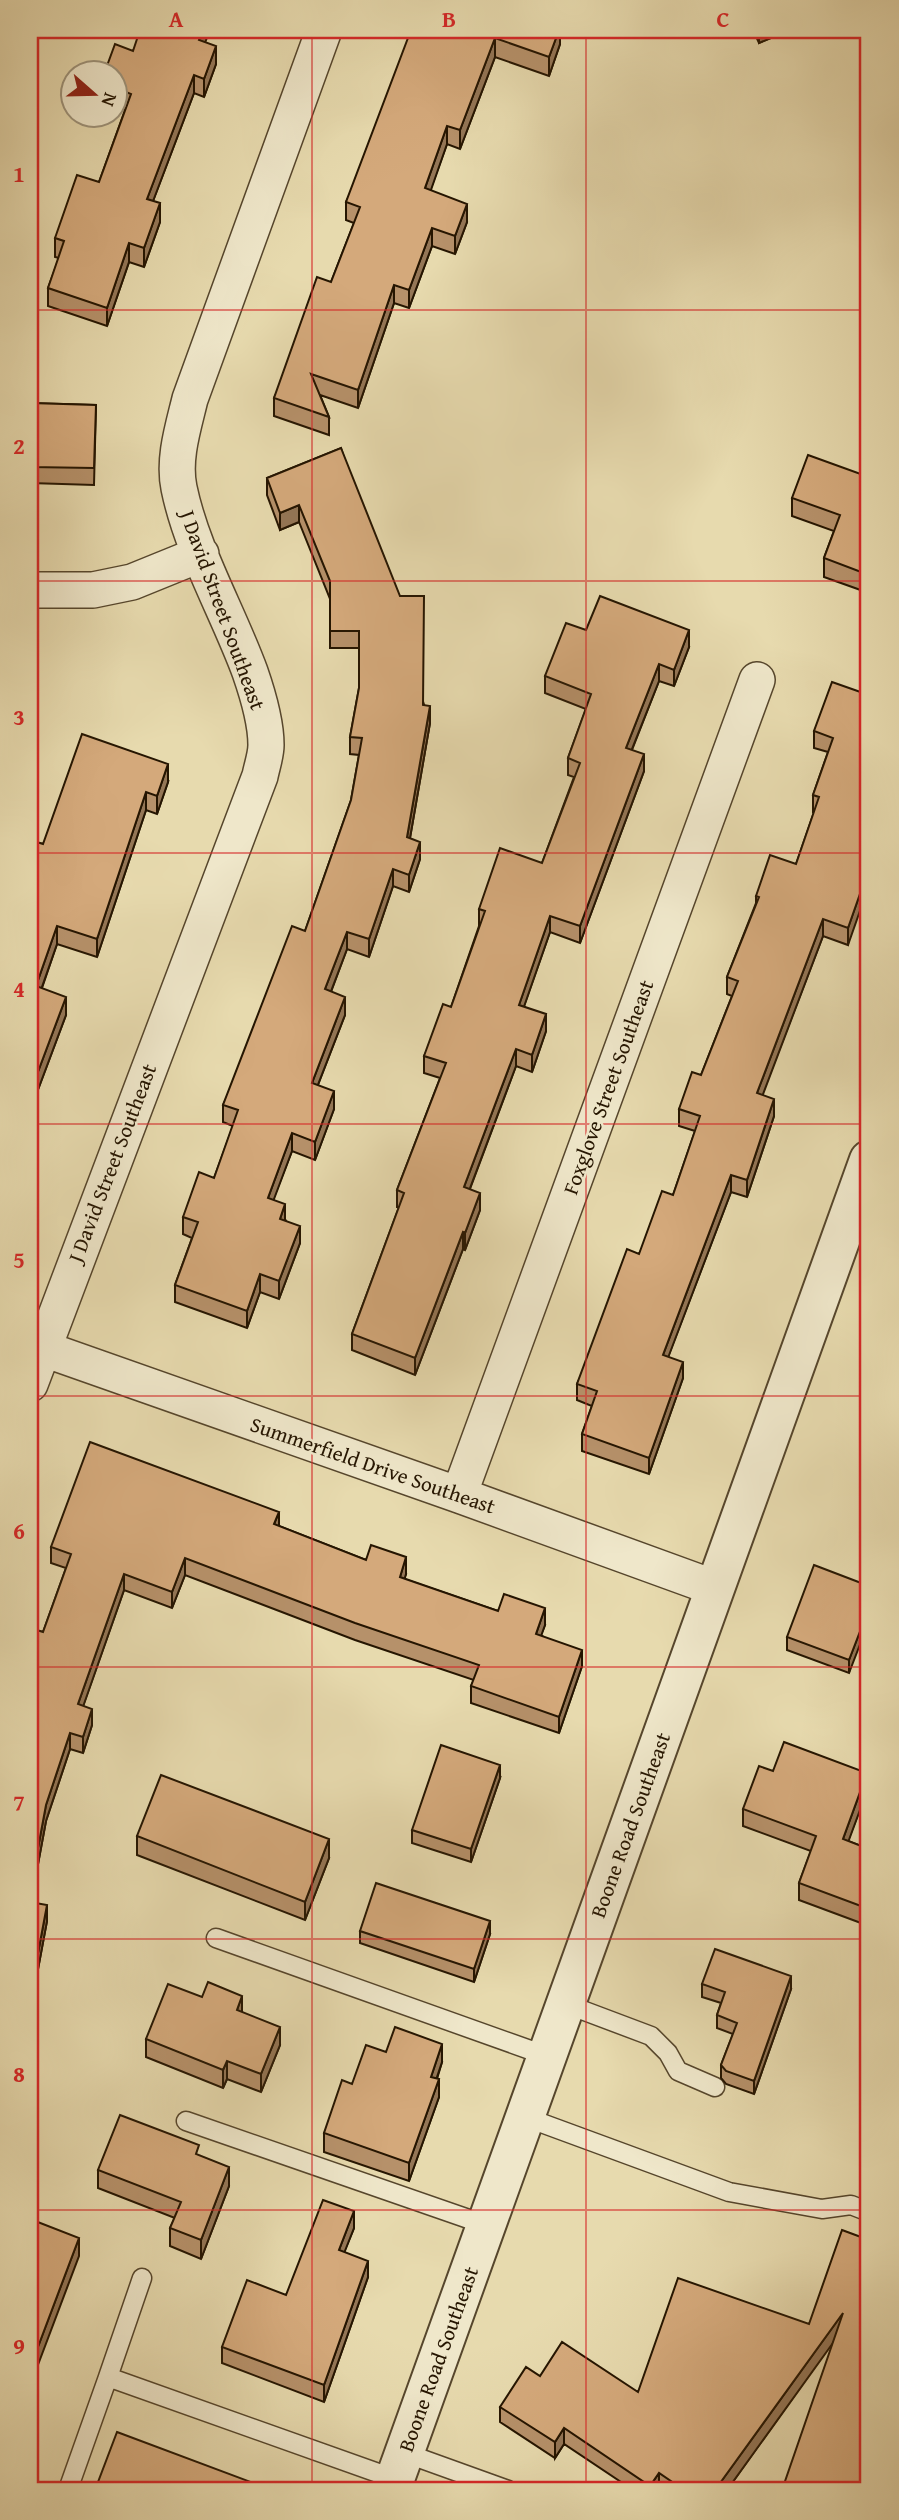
<svg xmlns="http://www.w3.org/2000/svg" width="899" height="2520" viewBox="0 0 899 2520" font-family="'Gentium Book Plus',serif">
  <rect width="100%" height="100%" fill="#e7daae"/>
  <filter id="stains"><feTurbulence type="fractalNoise" baseFrequency=".00286" numOctaves="4"/><feColorMatrix values="0 0 0 0 .2 0 0 0 0 .09 0 0 0 0 .02 0 0 0 .5 -.17"/></filter>
  <radialGradient id="worn" r=".72"><stop offset=".6" stop-color="#630" stop-opacity="0"/><stop offset="1" stop-color="#630" stop-opacity=".3"/></radialGradient>
  <g fill="none" stroke-linecap="round" stroke-linejoin="round">
    <g stroke="#56462c" stroke-width="21">
      <path id="service" d="M216,1938L547,2056
        M566,2004L651,2036L668,2053L678,2071L715,2087
        M525,2117L729,2192L822,2209L851,2205L869,2212
        M186,2121L486,2225
        M108,2377L142,2278
        M405,2453L508,2490
        M70,2484L108,2377L395,2479"/>
    </g>
    <g stroke="#56462c" stroke-width="38">
      <path id="minor" d="M30,590H93L132,582L201,554
        M30,1344L459,1495L715,1588
        M30,1384L260,776C262,766 266,755 266,745C266,721 258,695 250,672C228,612 192,551 179,488C173,459 183,428 190,399L324,30
        M459,1495L757,680"/>
    </g>
    <g stroke="#56462c" stroke-width="42">
      <path id="tertiary" d="M391,2490L869,1160"/>
    </g>
    <use href="#service" stroke="#efe7ca" stroke-width="18"/>
    <use href="#minor" stroke="#efe7ca" stroke-width="35"/>
    <use href="#tertiary" stroke="#efe7ca" stroke-width="38"/>
  </g>
  <path fill="#b6916a" stroke="#251501" stroke-width="2" d="M560,30V44L549,76L495,57L460,149L447,144L430,191L467,222L455,254L432,246L409,308L394,303L358,408L320,395L329,417V435L274,416V398L331,282L354,223L346,220V202L428,35Z
    M753,30H790L759,43Z
    M205,42L216,64L204,97L194,93L153,201L160,222L144,267L129,262L107,326L48,306V288L59,258L55,257V238L99,182L125,110L116,106V74L133,51Z
    M30,403L96,405L94,485L30,483Z
    M341,448L430,723L410,838L420,859L409,892L393,886L369,957L347,949L331,992L345,1015L318,1085L334,1109L315,1160L292,1151L273,1200L300,1243L279,1299L260,1292L247,1328L175,1302V1285L192,1238L183,1234V1217L214,1178L233,1126L223,1122V1105L305,931L351,800L359,755L350,754V737L359,688V648H330V599L299,522L280,530L267,495V478Z
    M869,468V593L824,577V558L834,531L792,516V498L866,476Z
    M586,630L689,647L674,686L659,681L632,750L644,771L580,943L550,932L524,1006L546,1031L532,1072L516,1066L470,1189L480,1210L465,1250L463,1249L415,1375L352,1350V1334L399,1207H397V1190L440,1078L424,1073V1056L451,1007L479,926V909L542,863L574,777L568,775V758L586,709L545,693V676Z
    M869,695L848,945L823,936L762,1095L774,1116L747,1197L731,1192L668,1357L683,1378L649,1474L582,1451V1434L592,1406L577,1400V1384L639,1254L673,1195L695,1131L679,1126V1109L701,1075L732,996L727,994V977L756,903V896L796,864L814,812H813V795L828,752L814,748V731Z
    M168,782L157,814L146,810L97,957L57,944L42,988L66,1015L30,1111V840L43,844Z
    M279,1526L366,1560L406,1574L404,1579L498,1611L545,1625L541,1635L582,1666L559,1733L471,1703V1686L474,1680L355,1640L185,1575L172,1608L124,1590L83,1706L92,1725L83,1753L70,1749L46,1821L31,1902L47,1921L30,2012V1628L43,1632L66,1568L51,1563V1547Z
    M869,1586L849,1673L787,1650V1637Z
    M773,1771L867,1791L848,1841L869,1849V1926L799,1900V1883L811,1851L743,1826V1809Z
    M500,1778L471,1862L412,1843V1830Z
    M137,1836L329,1858L305,1920L137,1855Z
    M360,1931L490,1934L474,1982L360,1943Z
    M702,1984L791,1989L754,2094L726,2084L721,2078V2065L733,2034L717,2028V2015L721,2003L702,1997Z
    M202,1997L242,2012L280,2045L261,2092L227,2079L223,2088L146,2057V2039Z
    M386,2052L442,2062L437,2079L439,2097L409,2181L324,2152V2133Z
    M199,2156L229,2186L201,2259L170,2246V2228L175,2218L98,2188V2170Z
    M354,2228L344,2252L368,2277L324,2402L222,2363V2347L286,2295Z
    M832,2343L727,2490H661L659,2489L658,2490H633L564,2444L555,2458L500,2422V2407L540,2376L638,2392Z"/>
  <path fill="#947656" stroke="#251501" stroke-width="2" d="M203,30H210L199,58V40Z
    M559,30H560V44L549,76V57Z
    M759,30H790L759,43Z
    M495,38V57L460,149V130Z
    M216,46V64L204,97V79Z
    M194,75V93L147,217V199Z
    M447,126V144L425,207V188Z
    M160,203V222L144,267V248Z
    M467,204V222L455,254V236Z
    M432,228V246L409,308V290Z
    M129,243V262L107,326V308Z
    M394,285V303L358,408V390Z
    M299,505V522L280,530V513Z
    M689,630V647L674,686V670Z
    M659,664V681L626,764V748Z
    M430,706V723L407,855V837Z
    M644,754V771L580,943V926Z
    M168,764V782L157,814V796Z
    M146,792V810L97,957V939Z
    M420,842V859L409,892V875Z
    M869,868V885L848,945V928Z
    M393,869V886L369,957V939Z
    M550,916V932L519,1021V1005Z
    M823,919V936L757,1110V1093Z
    M57,926V944L36,1004V986Z
    M347,932V949L325,1007V989Z
    M66,997V1015L30,1111V1093Z
    M345,997V1015L312,1100V1083Z
    M546,1014V1031L532,1072V1055Z
    M516,1049V1066L464,1204V1187Z
    M334,1091V1109L315,1160V1142Z
    M774,1099V1116L747,1197V1180Z
    M292,1133V1151L268,1215V1198Z
    M731,1175V1192L663,1371V1355Z
    M480,1193V1210L465,1250V1233Z
    M285,1204V1222L280,1219Z
    M300,1226V1243L279,1299V1281Z
    M463,1232V1249L415,1375V1358Z
    M260,1274V1292L247,1328V1311Z
    M683,1362V1378L649,1474V1458Z
    M279,1512V1528L274,1524Z
    M406,1557V1574L400,1594V1577Z
    M185,1558V1575L172,1608V1592Z
    M124,1574V1590L78,1721V1704Z
    M545,1608V1625L536,1650V1634Z
    M869,1608V1621L849,1673V1660Z
    M582,1650V1666L559,1733V1717Z
    M92,1709V1725L83,1753V1737Z
    M70,1733V1749L46,1821L30,1907V1891L46,1805Z
    M500,1765V1778L471,1862V1849Z
    M867,1773V1791L843,1856V1839Z
    M329,1839V1858L305,1920V1902Z
    M47,1905V1921L30,2012V1996Z
    M490,1921V1934L474,1982V1969Z
    M791,1976V1989L754,2094V2081Z
    M242,1996V2014L237,2010Z
    M280,2027V2045L261,2092V2074Z
    M37,2031V2047L30,2067V2051Z
    M442,2044V2062L431,2095V2077Z
    M227,2061V2079L223,2088V2070Z
    M439,2079V2097L409,2181V2163Z
    M229,2167V2186L201,2259V2240Z
    M354,2211V2228L339,2266V2250Z
    M79,2238V2256L30,2386V2368Z
    M368,2261V2277L324,2402V2385Z
    M843,2313V2329L727,2490H715Z
    M564,2428V2444L555,2458V2442Z
    M659,2473V2489L658,2490H650V2486Z"/>
  <path fill="#d4a97b" stroke="#251501" stroke-width="2" d="M140,30H203L199,40L216,46L204,79L194,75L147,199L160,203L144,248L129,243L107,308L48,288L64,241L55,238L77,175L99,182L131,94L116,88V74H104L115,44L133,51Z
    M411,30H414L428,35L430,30H559L549,57L495,38L460,130L447,126L425,188L467,204L455,236L432,228L409,290L394,285L358,390L311,374L329,417L274,398L317,277L331,282L360,207L346,202Z
    M30,403L96,405L94,468L30,467Z
    M341,448L400,596H424L423,705L430,706L407,837L420,842L409,875L393,869L369,939L347,932L325,989L345,997L312,1083L334,1091L315,1142L292,1133L268,1198L285,1204L280,1219L300,1226L279,1281L260,1274L247,1311L175,1285L198,1222L183,1217L199,1172L214,1178L238,1110L223,1105L292,926L305,931L351,800L362,738L350,737L359,688V631H330V581L299,505L280,513L267,478Z
    M808,455L866,476L869,468V575L824,558L840,515L792,498Z
    M600,596L689,630L674,670L659,664L626,748L644,754L580,926L550,916L519,1005L546,1014L532,1055L516,1049L464,1187L480,1193L465,1233L463,1232L415,1358L352,1334L404,1193L397,1190L446,1063L424,1056L443,1004L451,1007L485,911L479,909L500,848L542,863L580,763L568,758L591,694L545,676L566,623L586,630Z
    M832,682L869,695V868L848,928L823,919L757,1093L774,1099L747,1180L731,1175L663,1355L683,1362L649,1458L582,1434L597,1391L577,1384L627,1249L639,1254L662,1191L673,1195L700,1116L679,1109L692,1072L701,1075L738,981L727,977L759,897L756,896L770,855L796,864L819,797L813,795L833,738L814,731Z
    M82,734L168,764L157,796L146,792L97,939L57,926L36,986L66,997L30,1093V840L43,844Z
    M90,1442L279,1512L274,1524L366,1560L371,1545L406,1557L400,1577L498,1611L504,1594L545,1608L536,1634L582,1650L559,1717L471,1686L479,1665L355,1623L185,1558L172,1592L124,1574L78,1704L92,1709L83,1737L70,1733L46,1805L30,1891V1628L43,1632L71,1554L51,1547Z
    M814,1565L869,1586V1608L849,1660L787,1637Z
    M784,1742L867,1773L843,1839L869,1849V1909L799,1883L816,1836L743,1809L759,1766L773,1771Z
    M441,1745L500,1765L471,1849L412,1830Z
    M161,1775L329,1839L305,1902L137,1836Z
    M376,1883L490,1921L474,1969L360,1931Z
    M30,1902L47,1905L30,1996Z
    M715,1949L791,1976L754,2081L726,2071L721,2065L737,2023L717,2015L725,1992L702,1984Z
    M208,1982L242,1996L237,2010L280,2027L261,2074L227,2061L223,2070L146,2039L168,1984L202,1997Z
    M395,2027L442,2044L431,2077L439,2079L409,2163L324,2133L342,2080L352,2084L366,2045L386,2052Z
    M30,2028L37,2031L30,2051Z
    M120,2115L199,2145L196,2154L229,2167L201,2240L170,2228L181,2202L98,2170Z
    M323,2200L354,2211L339,2250L368,2261L324,2385L222,2347L247,2280L286,2295Z
    M30,2219L79,2238L30,2368Z
    M842,2230L869,2240V2490H782L843,2313L715,2490H684L659,2473L650,2486L564,2428L555,2442L500,2407L526,2367L540,2376L562,2342L638,2392L678,2278L809,2324Z
    M117,2432L272,2490H95Z"/>
  <path fill="none" stroke="#d62828" stroke-width="2" stroke-opacity="0.55" d="M312,30V2490M586,30V2490M30,310H869M30,581H869M30,853H869M30,1124H869M30,1396H869M30,1667H869M30,1939H869M30,2210H869"/>
  <g text-anchor="middle" dominant-baseline="central" stroke-width="5" stroke-linejoin="round" paint-order="stroke">
    <g font-size="21" fill="#251501" stroke="#efe7ca">
      <text transform="translate(223 610) rotate(70)">J David Street Southeast</text>
      <text transform="translate(608 1087) rotate(-70)">Foxglove Street Southeast</text>
      <text transform="translate(112 1163) rotate(-69)">J David Street Southeast</text>
      <text transform="translate(373 1465) rotate(19)">Summerfield Drive Southeast</text>
      <text transform="translate(630 1825) rotate(-70)">Boone Road Southeast</text>
      <text transform="translate(438 2359) rotate(-70)">Boone Road Southeast</text>
    </g>
  </g>
  <rect width="899" height="2520" fill="none" stroke="#e7daae" stroke-width="77"/>
  <g transform="translate(94 94) rotate(110)"><circle r="33" fill="#efe7ca" stroke="#9e937a" stroke-width="2"/>
  <path d="M0-5L12 26L0 18L-12 26Z" fill="#8f2418"/>
  <text y="-10" font-size="19" font-weight="bold" text-anchor="middle" fill="#251501">N</text>
  </g>
  <rect x="38" y="38" width="822" height="2444" fill="none" stroke="#d62828" stroke-width="2.5"/>
  <g font-size="23" text-anchor="middle" font-weight="bold" fill="#d62828">
    <text x="176" y="27">A</text>
    <text x="449" y="27">B</text>
    <text x="723" y="27">C</text>
    <text x="19" y="182">1</text>
    <text x="19" y="454">2</text>
    <text x="19" y="725">3</text>
    <text x="19" y="997">4</text>
    <text x="19" y="1268">5</text>
    <text x="19" y="1539">6</text>
    <text x="19" y="1811">7</text>
    <text x="19" y="2082">8</text>
    <text x="19" y="2354">9</text>
  </g>
  <rect width="100%" height="100%" filter="url(#stains)"/>
  <rect width="100%" height="100%" fill="url(#worn)"/>
</svg>
